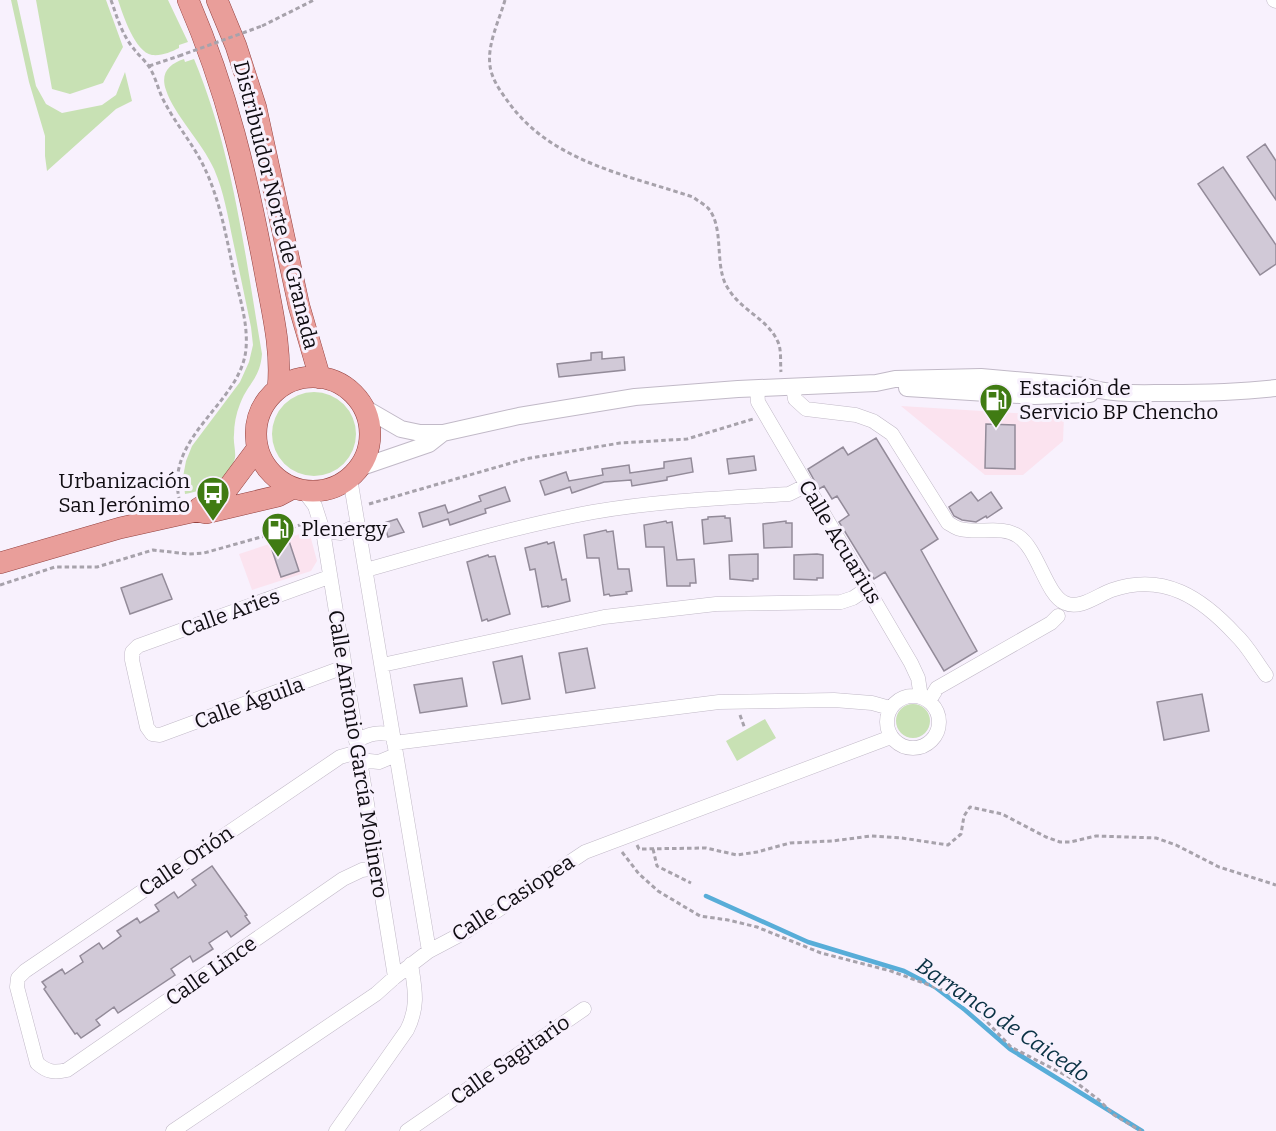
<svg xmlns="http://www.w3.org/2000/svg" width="1276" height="1131" viewBox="0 0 1276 1131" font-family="Bitter,serif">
  <rect width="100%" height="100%" fill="#f8f1fd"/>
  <path fill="#fbe3ef" d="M901,406L1064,416L1063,441L1023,475H985Z
    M309,531L317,561L311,571L252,590L239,554Z"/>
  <path fill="#c8e1b4" d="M11,0H17L36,86L46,104L62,113L102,105L116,95L125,72L132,101L116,109L47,171L45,156V136L29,82Z
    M36,0H106L123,47L103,83L70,94L52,89Z
    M118,0H168L188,42L179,45V48C171,52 162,56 152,55C135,52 123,15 118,0Z
    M184,59L185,62L194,59C233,152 245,255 262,354C260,379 248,383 240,404C236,414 234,424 234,435C233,442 236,451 235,458C228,481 206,490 185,494L183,477L186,461L192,446L240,382L249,362L253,345L251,327C245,298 239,269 233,241C228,217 224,192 214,169C202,142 174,115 166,90C160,73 169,64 184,59Z
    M272 434a42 42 0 1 1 84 0a42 42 0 1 1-84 0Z
    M896 721a17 17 0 1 1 34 0a17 17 0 1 1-34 0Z
    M765,719L776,738L737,761L726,741Z"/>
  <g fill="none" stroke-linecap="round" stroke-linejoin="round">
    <path stroke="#58add8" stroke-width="4.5" d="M706,896L808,942L904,971L935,987L965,1010L1010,1049L1142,1131"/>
  </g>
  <path fill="#d1c9d7" stroke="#938b99" stroke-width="1.5" d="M1265,144L1276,161V200L1247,157Z
    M1223,167L1276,245V264L1260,275L1198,184Z
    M602,352V359L624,357L625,370L559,377L557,364L591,360V353Z
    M986,424L1015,425V469L985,468Z
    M876,438L938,539L921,550L977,651L944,671L885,572L874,579L839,522L849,515L837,496L832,499L824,486L819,489L808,469L843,447L848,455Z
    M754,456L756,470L729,474L727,459Z
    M691,458L693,472L667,477V480L632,486L631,480L604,482L572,493L570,487L545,495L540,481L566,472L569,481L603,475L602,469L629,465L630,473L664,468V462Z
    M505,487L510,501L485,509L486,513L450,525L448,519L423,527L419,513L445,505L448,513L481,501L479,496Z
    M971,492L978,501L991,492L1002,508L987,518L986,516L976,522L962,520L954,516L949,507Z
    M725,516V518H730L732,541L704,544L702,520L708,519V517Z
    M397,519L404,532L388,537L384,523Z
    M666,521L667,523L672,522L677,560L694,559L696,583H690V586H667L664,547H646L644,525Z
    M786,521V523H792V547L764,548L763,524Z
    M606,530L607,532L613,531L618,569H629L632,591L626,592L627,594L610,596L609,594L604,595L599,558H587L584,535Z
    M288,538L299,571L281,577L270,544Z
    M547,542L548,544L554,542L562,580L566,579L570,601L548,607V606L542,607L535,569L530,570L525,548Z
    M758,554V579H753V581L730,579L729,555Z
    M817,554L823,555V578H817V580L794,579V555Z
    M488,555L489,557L495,556L510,614L488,621L487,619L482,621L467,562Z
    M162,574L172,599L130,614L121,588Z
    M587,648L595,688L566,693L559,653Z
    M522,656L530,699L502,704L493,662Z
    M462,678L467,706L420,713L414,685Z
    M1202,694L1209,731L1164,740L1157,702Z
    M212,866L247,915L245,916L250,923L231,937L227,931L209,943L213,949L193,962L190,956L171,969L175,975L118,1013L114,1007L96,1020L100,1025L81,1038L77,1033L75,1034L44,989L46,987L42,982L62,969L65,974L83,962L80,956L99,943L103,949L121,936L117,931L137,918L140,923L159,911L155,905L174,892L178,898L196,885L192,880Z"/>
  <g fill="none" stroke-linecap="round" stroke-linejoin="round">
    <g stroke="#c1b9c7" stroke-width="15">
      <path id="minor" d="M1274,0L1276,1
        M793,387L795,399L806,409L856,415L873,421L892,434L948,523C952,525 956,528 960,529C979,534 1001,525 1018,536C1038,549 1046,595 1065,603C1080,610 1098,595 1112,590C1164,572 1202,598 1236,635C1248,646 1256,662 1266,675
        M757,388L758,402L911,663L918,678L921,697
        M350,478L429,951
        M304,491L315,506L323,531L395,977
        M323,531L341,533L358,525
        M366,570C441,549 516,526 593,512C657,501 723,498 789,494L807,485
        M329,577L138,646L132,652V660L147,727L152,734L160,735L344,667
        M382,665L604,617L716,604L841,602L853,598L868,588
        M887 722a26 26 0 1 1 52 0a26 26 0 1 1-52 0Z
        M929,701L937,688L1051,623L1058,616
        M356,741C369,734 379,731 393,735
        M394,743L719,702L834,700L872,703L890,708
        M358,752L340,757L25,971L18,978L17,987L37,1063C47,1072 54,1073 67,1070L343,879L362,870L377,868
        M359,760L379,762L396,755
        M173,1131L376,994L395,977L429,951L465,932L585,852L891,737
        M336,1131L407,1030C419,1006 415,990 411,964
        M407,1131L584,1009"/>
    </g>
    <g stroke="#c1b9c7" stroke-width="18">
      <path id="tertiary" d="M907,388L1035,396L1090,394
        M363,407L401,429L420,433H443L519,416L635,397L738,389L876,383L895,379L981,377L1084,386C1111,395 1140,393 1168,393C1204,393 1240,392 1276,388
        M359,468L429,444L443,433"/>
    </g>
    <g stroke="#93413f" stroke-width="22">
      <path id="primary" d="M188,0C227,90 247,176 265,272C272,311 282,349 278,389
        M217,0L236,46L256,108L299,306L320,378
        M256 434a57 57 0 1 1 114 0a57 57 0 1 1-114 0Z
        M199,508L225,492L257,449
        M0,563L120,528L196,511L206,513L278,496L293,488"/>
    </g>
    <path stroke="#a7a2ab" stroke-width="3" stroke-dasharray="4.5 3" stroke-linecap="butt" d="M111,0C117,17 122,35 134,49C139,56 147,62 151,70C157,81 159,93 165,103C177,126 194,145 205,169C221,203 227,241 235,278C241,302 248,325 246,349C241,403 165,435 179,498
      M505,0C499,21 487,44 490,66C492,80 501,92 509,103C552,162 627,175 693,197C698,201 704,204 708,208C724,227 715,260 725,283C738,310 766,317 777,340C782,348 780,363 781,372
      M262,26L314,0
      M149,66L179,56
      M369,504L525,459L620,443L687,439L753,419
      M0,585L55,567H97L153,550L188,554L204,553L279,532L306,523
      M740,715L745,729
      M637,845L639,849L706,848L737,855L757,852L790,843L832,841L871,836L902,838L948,845L961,834L964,816L970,807L1002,814L1046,837L1060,842H1070L1096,836L1156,838L1176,845L1219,867L1276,885
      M653,849L657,866L691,883
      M622,852L639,874L658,891L700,916L728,920L757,927L821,953L891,971L945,991L968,1002L1011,1047L1069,1077L1099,1100L1114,1115L1141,1131"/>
    <use href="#minor" stroke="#fff" stroke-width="14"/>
    <use href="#tertiary" stroke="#fff" stroke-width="16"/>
    <use href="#primary" stroke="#e99e9a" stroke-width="21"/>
    <path stroke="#a7a2ab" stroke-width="3" stroke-dasharray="4.5 3" stroke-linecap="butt" d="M179,56L262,26"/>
  </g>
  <defs>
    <g id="fuel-pin" transform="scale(1.725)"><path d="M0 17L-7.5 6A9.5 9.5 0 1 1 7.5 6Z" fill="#407b13" stroke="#f8f1fd"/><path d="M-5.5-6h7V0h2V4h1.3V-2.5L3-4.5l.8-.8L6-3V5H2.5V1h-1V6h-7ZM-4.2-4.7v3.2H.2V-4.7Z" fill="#fff"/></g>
    <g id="bus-pin" transform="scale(1.725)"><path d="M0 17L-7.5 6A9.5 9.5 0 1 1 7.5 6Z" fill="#407b13" stroke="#f8f1fd"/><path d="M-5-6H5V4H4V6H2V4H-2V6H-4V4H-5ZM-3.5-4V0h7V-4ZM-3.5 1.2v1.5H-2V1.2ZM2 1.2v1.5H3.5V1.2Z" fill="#fff"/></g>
  </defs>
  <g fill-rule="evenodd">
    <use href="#fuel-pin" x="996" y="400"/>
    <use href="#bus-pin" x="213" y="493"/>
    <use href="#fuel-pin" x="278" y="529"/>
  </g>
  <g text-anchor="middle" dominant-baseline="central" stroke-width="6" stroke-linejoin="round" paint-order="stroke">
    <g font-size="21" fill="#100d12" stroke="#f8f1fd">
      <text transform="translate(276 205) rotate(76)">Distribuidor Norte de Granada</text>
      <text transform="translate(840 542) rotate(59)">Calle Acuarius</text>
      <text transform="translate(230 613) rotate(-20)">Calle Aries</text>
      <text transform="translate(249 703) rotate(-20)">Calle Águila</text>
      <text transform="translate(358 754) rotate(81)">Calle Antonio García Molinero</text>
      <text transform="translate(186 861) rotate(-34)">Calle Orión</text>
      <text transform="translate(513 898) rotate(-33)">Calle Casiopea</text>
      <text transform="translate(211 971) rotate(-35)">Calle Lince</text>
      <text transform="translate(510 1060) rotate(-35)">Calle Sagitario</text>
    </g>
    <g font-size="21" fill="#100d12" stroke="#f8f1fd" text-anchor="start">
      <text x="1019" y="388">Estación de<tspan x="1019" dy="24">Servicio BP Chencho</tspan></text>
      <text x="190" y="481" text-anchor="end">Urbanización<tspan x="190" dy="24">San Jerónimo</tspan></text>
      <text x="301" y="529">Plenergy</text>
    </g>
    <g font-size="22" font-style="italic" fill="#0a3244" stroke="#f8f1fd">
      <text transform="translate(1003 1020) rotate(34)">Barranco de Caicedo</text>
    </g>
  </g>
</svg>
